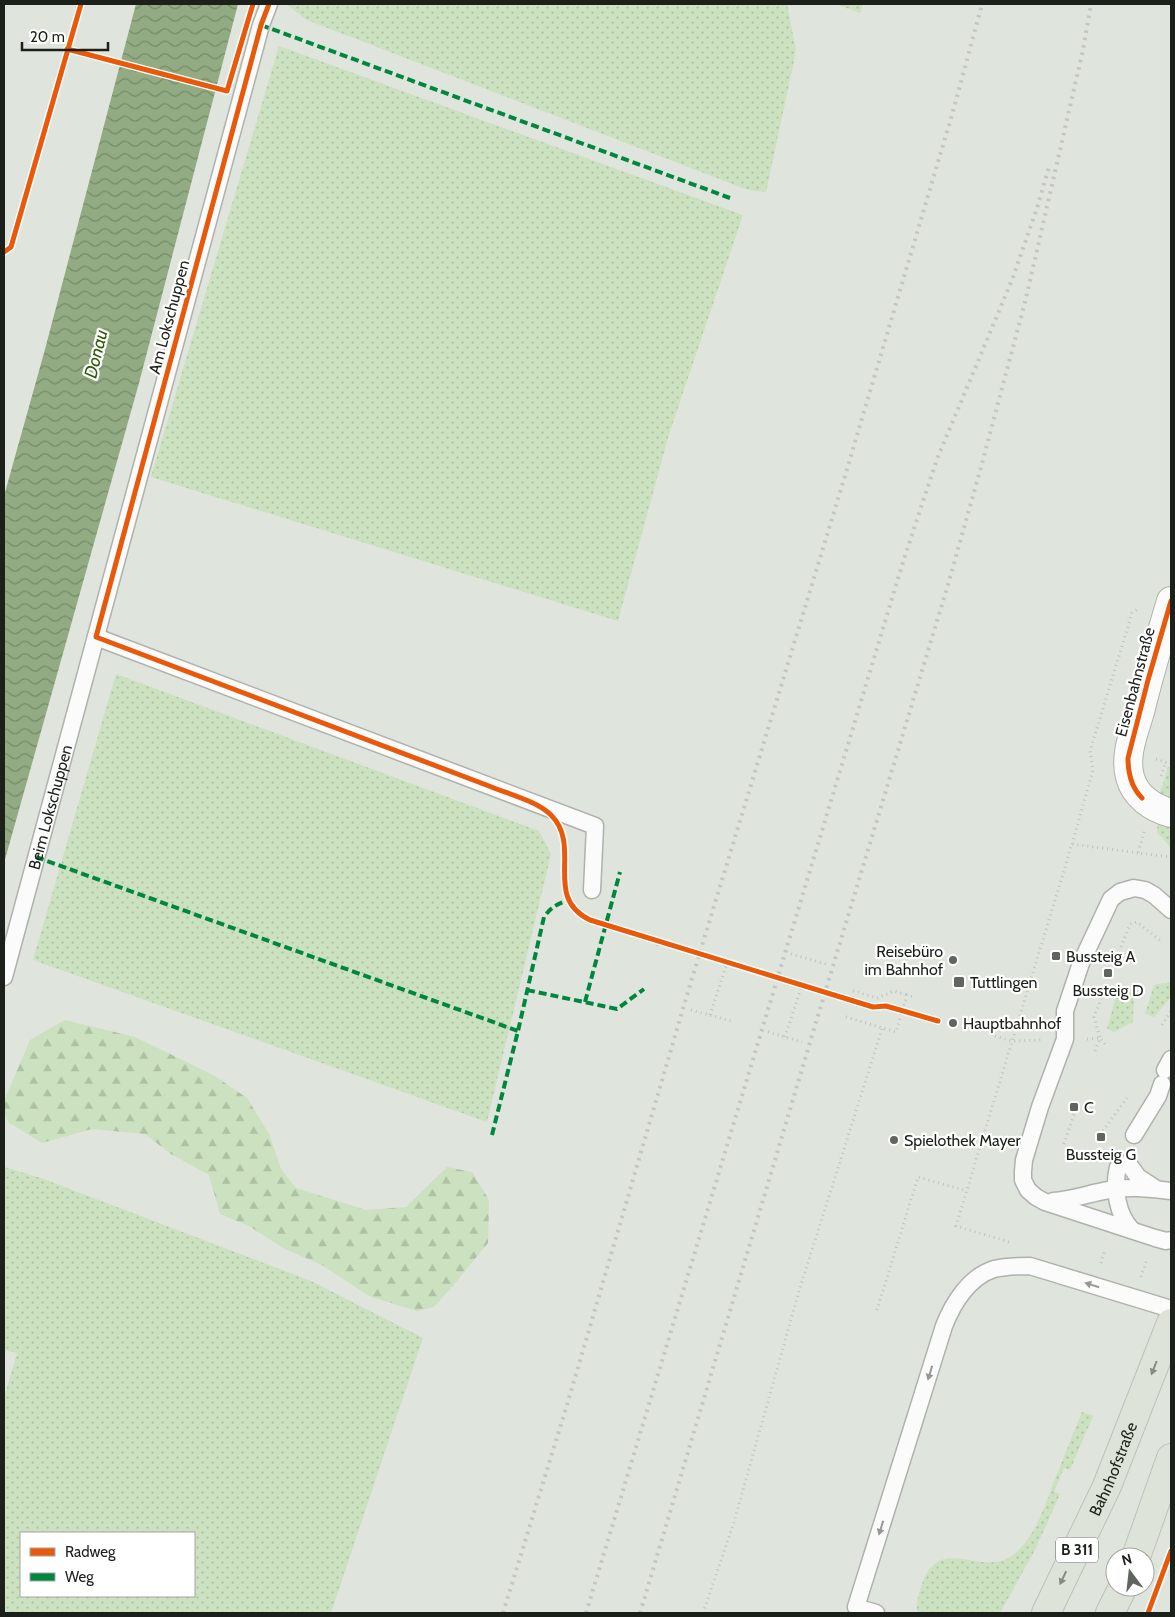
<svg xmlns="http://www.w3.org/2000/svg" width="1175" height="1617" viewBox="0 0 1175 1617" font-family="Cabin,sans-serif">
  <defs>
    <pattern id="green-dots" width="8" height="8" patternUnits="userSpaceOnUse" patternTransform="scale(1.25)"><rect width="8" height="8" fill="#cbe1bf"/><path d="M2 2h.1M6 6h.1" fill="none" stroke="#aec1a4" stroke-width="1.8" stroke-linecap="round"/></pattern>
    <pattern id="forest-firs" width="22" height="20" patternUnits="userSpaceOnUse" patternTransform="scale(1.25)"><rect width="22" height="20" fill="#cbe1bf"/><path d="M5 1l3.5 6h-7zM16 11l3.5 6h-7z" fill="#aec1a4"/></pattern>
    <pattern id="water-waves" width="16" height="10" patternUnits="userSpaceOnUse" patternTransform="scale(1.25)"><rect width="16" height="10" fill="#92ab83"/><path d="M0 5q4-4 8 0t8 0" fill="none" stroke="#768b6a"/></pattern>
  </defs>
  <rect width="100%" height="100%" fill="#dfe4dc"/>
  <path fill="url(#green-dots)" fill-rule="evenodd" d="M288,4H787L796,51L766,192L748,190L307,20L287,5Z
    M836,4H863L860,13Z
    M279,46L743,215L669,434L618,621L151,477Z
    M116,674L539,831L551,854L487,1122L33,960Z
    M1168,767L1171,768V802L1160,793Z
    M1158,819L1171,822V848L1157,832Z
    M1171,982V997L1154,1017L1145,1014L1154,985Z
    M1134,991L1133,1022L1114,1032L1107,1029L1117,992Z
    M4,1167L41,1178L311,1281L423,1338L331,1613H4V1398L17,1353L4,1350ZM21,1533H194V1596H21Z
    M1082,1412L1093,1416L1070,1470L1064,1468L1054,1492L1060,1494L1035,1550L1000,1613H918C915,1603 919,1594 922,1584C940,1532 982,1579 1013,1555C1036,1537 1045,1505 1055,1479C1064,1456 1073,1434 1082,1412Z"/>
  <path fill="url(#forest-firs)" d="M65,1020L135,1037L215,1076L247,1098L269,1134L281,1169L296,1188L366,1210L406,1207L447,1167L472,1172L489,1200L488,1243L451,1288L434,1307L417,1311L369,1296L322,1265L283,1248L249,1226L220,1214L209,1175L171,1154L145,1134L92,1129L42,1143L8,1122L4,1112V1101L30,1040Z"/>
  <path fill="url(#water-waves)" d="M136,4H238L139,383L4,863V496L44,353Z"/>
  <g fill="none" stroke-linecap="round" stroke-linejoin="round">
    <g stroke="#afb2ac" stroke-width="19">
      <g id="lane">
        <path d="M96,637L595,826L592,890"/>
        <path d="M1171,910L1154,895L1145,890L1134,888L1120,892L1111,899L1081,963L1065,1011V1039L1040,1107L1024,1160L1023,1171V1180L1028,1190L1036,1197L1045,1202L1155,1238L1166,1241L1171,1240"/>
        <path id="s1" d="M4,977L261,25L269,4"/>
        <path d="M1165,1070L1171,1059"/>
        <path d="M1134,1135L1158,1096L1162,1084"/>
        <path d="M1128,1163L1138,1177L1155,1188"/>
        <path d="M1118,1167C1113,1187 1117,1215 1132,1230"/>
        <path d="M1053,1201C1072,1200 1090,1193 1109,1190C1130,1186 1151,1189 1171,1191"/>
        <path d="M876,1613L856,1607L944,1326C953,1303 969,1277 994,1269C1006,1266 1018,1266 1030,1266L1171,1309"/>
      </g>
    </g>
    <g stroke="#afb2ac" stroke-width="30">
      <path id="street" d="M1171,601C1160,638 1149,675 1140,712C1134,732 1124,756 1130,777C1135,796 1152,808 1171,813"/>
    </g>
    <g stroke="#bec0bc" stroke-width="30">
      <g id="primary">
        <path d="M1136,1557L1171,1458"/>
        <path id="s2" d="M1046,1613L1107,1486L1171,1323"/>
        <path d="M1110,1613L1123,1587"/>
      </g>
    </g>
    <path stroke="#c0c3c0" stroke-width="3" stroke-dasharray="1 4" stroke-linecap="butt" d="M67,49L220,90
      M1156,759L1171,764
      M1161,776L1166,762
      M1144,832L1138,853L1171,857
      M1072,844L1093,770L1090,751L1132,613L1139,608
      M657,946L658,941
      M1121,947L1130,924L1137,922L1162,942
      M791,954L826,964
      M853,991L877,998L894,991L907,995
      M691,1010L731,1021
      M710,1015L727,963
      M846,1017L896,1032L907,995L914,997
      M1162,1025L1171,1011
      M768,1032L802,1042
      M995,1036L1012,1041L1041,1040
      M785,1037L802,985
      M1087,1039L1100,1038L1106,1045
      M1095,1051L1100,1038L1094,1017L1107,983
      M1097,1139L1127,1098
      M1064,1144L1078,1102
      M1009,1242L956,1226L1072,844L1138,853
      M1101,1263L1105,1250
      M1141,1277L1147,1259
      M877,1310L918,1177L967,1191
      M703,1613L734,1522L799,1291L882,1029"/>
    <use href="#lane" stroke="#fafbfa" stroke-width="16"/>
    <use href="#street" stroke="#fafbfa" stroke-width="28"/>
    <use href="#primary" stroke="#dde3d9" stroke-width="28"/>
    <path stroke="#c5c6c4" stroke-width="4" stroke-dasharray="2.5 5" stroke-linecap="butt" d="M503,1613L567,1405L687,995L845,476L954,108L982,4
      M586,1613L903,562L937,459L1012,280L1037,208L1049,167
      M640,1613L814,1029L947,588L980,471L1026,298L1083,50L1091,4"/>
    <path stroke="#00873e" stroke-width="4" stroke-dasharray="8 4" stroke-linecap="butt" d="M261,25L730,198
      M36,857L518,1031
      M527,990L617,1009L644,989
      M585,1002L620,872
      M492,1135L518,1031L544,917C551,907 557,904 569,900"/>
    <g stroke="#fff" stroke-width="8">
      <path id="cycleway" d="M269,4L261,25L96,637L489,786C508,794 537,801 551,815C583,847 542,897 590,920L873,1007L886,1006L938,1021
        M67,49L227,91L253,4
        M4,252L11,247L81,4
        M1142,798C1131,787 1128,773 1128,758L1148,680L1171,601
        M1148,1613L1171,1551"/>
    </g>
    <use href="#cycleway" stroke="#e8590c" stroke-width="5"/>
  </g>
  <defs><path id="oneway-solid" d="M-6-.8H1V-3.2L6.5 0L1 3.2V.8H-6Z" transform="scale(1.25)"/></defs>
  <g fill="#969896">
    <use href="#oneway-solid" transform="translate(1092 1285) rotate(-163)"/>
    <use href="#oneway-solid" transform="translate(930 1373) rotate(107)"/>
    <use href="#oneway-solid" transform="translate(881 1528) rotate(107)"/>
  </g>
  <g fill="#868b84">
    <use href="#oneway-solid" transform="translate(1154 1368) rotate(111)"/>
    <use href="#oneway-solid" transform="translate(1063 1578) rotate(115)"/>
  </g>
  <g fill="#60655f" stroke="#fff" stroke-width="2">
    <rect x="1051" y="951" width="10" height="10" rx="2.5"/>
    <circle cx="953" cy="960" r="5"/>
    <rect x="1103" y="968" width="10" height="10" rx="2.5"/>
    <rect x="953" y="976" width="12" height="12" rx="2.5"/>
    <circle cx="953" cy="1023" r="5"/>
    <rect x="1069" y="1102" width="10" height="10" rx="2.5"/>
    <rect x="1096" y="1132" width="10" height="10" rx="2.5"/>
    <circle cx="894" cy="1140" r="5"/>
  </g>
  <g text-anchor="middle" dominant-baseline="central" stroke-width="4.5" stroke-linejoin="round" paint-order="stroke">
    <rect fill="#fff" stroke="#60635f" stroke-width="1" x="1056" y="1537.5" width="42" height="25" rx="4"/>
    <g font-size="15" font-weight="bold" fill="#1c201b">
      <text x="1077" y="1550">B 311</text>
    </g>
    <g font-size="16" fill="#1c201b" stroke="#fff">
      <text transform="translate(169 317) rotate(-75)">Am Lokschuppen</text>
      <text transform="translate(1135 682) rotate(-75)">Eisenbahnstraße</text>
      <text stroke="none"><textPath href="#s1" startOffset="176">Beim Lokschuppen</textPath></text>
      <text stroke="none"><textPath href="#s2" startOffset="159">Bahnhofstraße</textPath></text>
    </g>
    <g font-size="16" fill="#1c201b" stroke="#fff" text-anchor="start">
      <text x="943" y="951" text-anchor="end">Reisebüro<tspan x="943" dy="18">im Bahnhof</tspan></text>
      <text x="1066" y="956">Bussteig A</text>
      <text x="970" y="982">Tuttlingen</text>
      <text x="1108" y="990" text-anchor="middle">Bussteig D</text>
      <text x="963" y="1023">Hauptbahnhof</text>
      <text x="1084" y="1107">C</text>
      <text x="904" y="1140">Spielothek Mayer</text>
      <text x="1101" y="1154" text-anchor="middle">Bussteig G</text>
    </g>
    <g font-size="18" font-style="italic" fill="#315b0a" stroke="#fff">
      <text transform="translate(96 354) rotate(-76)">Donau</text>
    </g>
  </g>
  <rect width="1175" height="1617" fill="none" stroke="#1c201b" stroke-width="10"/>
  <rect x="20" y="1532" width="175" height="65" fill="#ffffff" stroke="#a4a6a4"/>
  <rect x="30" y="1548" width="25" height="8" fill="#e8590c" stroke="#a4a6a4"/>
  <text x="65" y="1557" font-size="15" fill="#1c201b">Radweg</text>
  <rect x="30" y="1573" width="25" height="8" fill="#00873e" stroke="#a4a6a4"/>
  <text x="65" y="1582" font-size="15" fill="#1c201b">Weg</text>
  <g transform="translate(1130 1572) rotate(345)"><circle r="24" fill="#ffffff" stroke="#a4a6a4"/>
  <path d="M0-4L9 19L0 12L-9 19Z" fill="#60655f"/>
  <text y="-8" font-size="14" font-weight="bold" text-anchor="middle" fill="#1c201b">N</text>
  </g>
  <path d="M22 42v8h86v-8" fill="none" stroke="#1c201b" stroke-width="2.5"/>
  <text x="30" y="42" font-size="15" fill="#1c201b" stroke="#ffffff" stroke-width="4" paint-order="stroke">20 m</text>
</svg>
